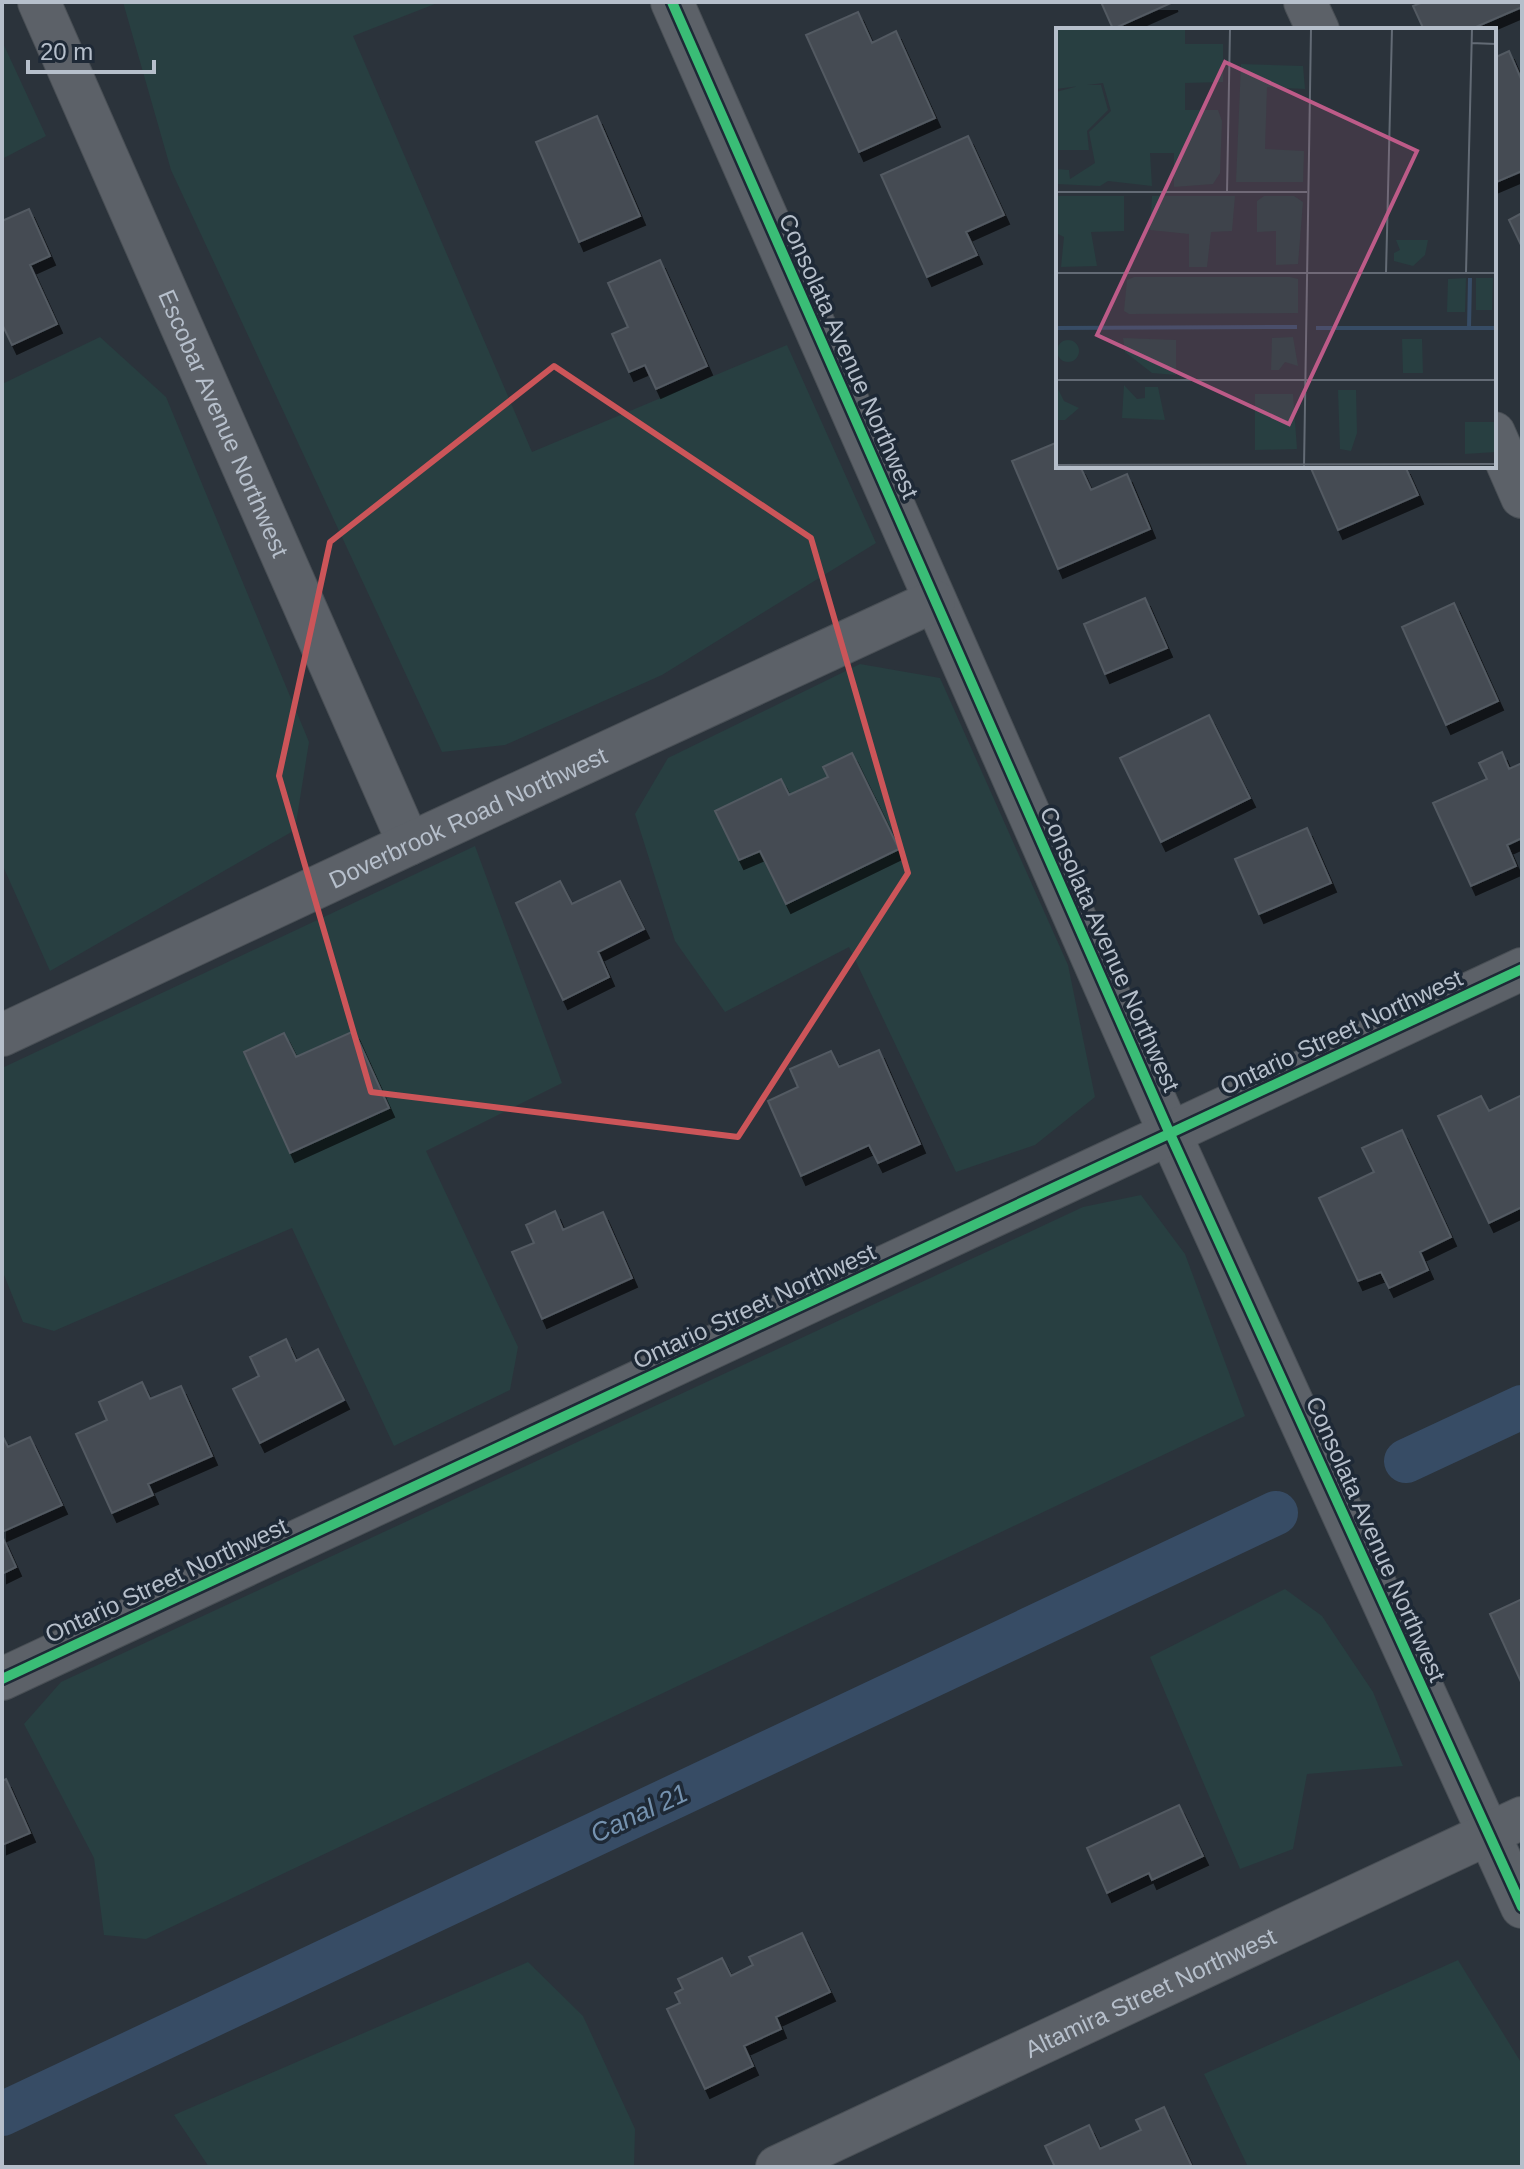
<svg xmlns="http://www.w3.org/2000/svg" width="1524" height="2169" viewBox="0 0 1524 2169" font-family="Helvetica,sans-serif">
  <defs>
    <filter id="shadow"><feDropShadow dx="5" dy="9" stdDeviation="0" flood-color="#0009"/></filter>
  </defs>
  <rect width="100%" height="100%" fill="#2b333b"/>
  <path fill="#283f41" d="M123,2H440L353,36L532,452L787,345L876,543L662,675L505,745L442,752L171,170Z
    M2,41L46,136L2,159Z
    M100,337L166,397L309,742L295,830L50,971L2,864V384Z
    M860,664L940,678L1068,965L1095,1097L1035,1145L956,1172L849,947L725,1012L675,941L635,814L668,758Z
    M475,846L562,1083L426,1151L518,1347L510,1390L394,1446L292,1228L54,1331L23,1322L2,1270V1068Z
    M1141,1195L1185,1254L1245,1416L146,1939L104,1935L94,1858L24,1724L61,1682L1083,1207Z
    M1285,1589L1322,1616L1373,1692L1403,1766L1307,1774L1293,1849L1240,1869L1150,1657Z
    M1458,1960L1522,2064V2167H1248L1204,2074Z
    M528,1962L583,2016L635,2129L634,2167H209L174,2115Z"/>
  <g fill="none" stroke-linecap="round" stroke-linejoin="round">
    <path stroke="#374c65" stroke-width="44" d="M1406,1461L1522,1407
      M2,2114L1276,1513"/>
  </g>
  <path fill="#454c53" stroke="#535a62" stroke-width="2" filter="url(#shadow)" d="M1101,2H1173L1113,29Z
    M1423,2H1522V7L1469,30H1424L1413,6Z
    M858,12L872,43L896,31L935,118L859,152L806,35Z
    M1509,51L1522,81V171L1494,183V58Z
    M597,116L640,216L579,242L536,142Z
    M968,136L1004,215L966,232L977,255L927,277L881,175Z
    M29,209L50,256L30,265L57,324L12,345L2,324V221Z
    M1522,213V247L1509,220Z
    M660,260L707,366L656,389L645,365L629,372L612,334L628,327L608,283Z
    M1058,442V466H1080L1091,490L1127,474L1150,529L1058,569L1012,461Z
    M1310,466H1405L1418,495L1338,530Z
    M1145,598L1167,648L1105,674L1084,624Z
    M1454,603L1498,701L1446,725L1402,627Z
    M1209,715L1250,798L1161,842L1120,758Z
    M1502,752L1509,769L1522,763V838L1507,845L1516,866L1471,886L1433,803L1487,779L1479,763Z
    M852,753L899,849L786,904L760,851L739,860L715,811L781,779L789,795L828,777L823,767Z
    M1307,828L1331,883L1259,914L1235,859Z
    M560,881L572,904L620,881L644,929L598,952L609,977L563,1000L516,903Z
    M354,1031L389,1108L290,1153L244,1052L284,1033L296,1057Z
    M879,1050L920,1144L878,1163L869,1145L801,1176L768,1101L798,1087L790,1069L831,1051L839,1067Z
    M1522,1095V1207L1489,1223L1438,1116L1481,1096L1489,1111Z
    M1402,1130L1451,1237L1420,1252L1428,1270L1389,1288L1381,1272L1358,1281L1319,1198L1374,1172L1362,1148Z
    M555,1211L563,1230L603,1212L632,1278L542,1319L512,1252L534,1243L526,1225Z
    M286,1339L296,1361L318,1349L344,1400L260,1443L233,1389L259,1376L250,1357Z
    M142,1382L150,1399L181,1386L212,1456L148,1484L153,1495L112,1513L76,1434L107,1420L99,1402Z
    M2,1435L8,1447L30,1437L62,1505L2,1532Z
    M2,1536L16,1567L2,1574Z
    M1522,1599V1684L1490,1614Z
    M6,1779L30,1833L2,1845V1781Z
    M1179,1805L1203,1856L1152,1880L1149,1873L1107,1893L1087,1848Z
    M802,1933L830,1992L776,2017L781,2029L744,2046L753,2066L705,2089L667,2009L680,2003L675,1993L683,1989L678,1979L722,1958L731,1976L753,1965L749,1957Z
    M1164,2107L1192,2167H1055L1045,2146L1089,2125L1100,2149L1141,2130L1136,2120Z"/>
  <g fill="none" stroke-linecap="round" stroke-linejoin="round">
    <g stroke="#494f55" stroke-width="44">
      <g id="street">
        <path id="s1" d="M39,2L409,844"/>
        <path d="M672,2L1170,1134L1522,1907"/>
        <path d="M1305,2L1318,30"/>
        <path d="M1494,433L1522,497"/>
        <path id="s2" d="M2,1035L409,844L934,601"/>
        <path d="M2,1679L1522,969"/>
        <path id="s3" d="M777,2167L1522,1818"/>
      </g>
    </g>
    <use href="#street" stroke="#5c6168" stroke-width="42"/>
    <g stroke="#1e2936" stroke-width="15">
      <path id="cycleway" d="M672,2L1170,1134L1522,1907
        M2,1679L1522,969"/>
    </g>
    <use href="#cycleway" stroke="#3abd76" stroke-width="10"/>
  </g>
  <path fill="none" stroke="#cc5559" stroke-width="6" stroke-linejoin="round" d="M554,366L811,538L908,873L738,1137L371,1092L279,776L330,542Z"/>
  <g text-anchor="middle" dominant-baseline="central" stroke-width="7" stroke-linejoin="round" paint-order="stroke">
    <g font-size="24" fill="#b6bfcb" stroke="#1e2936">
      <text transform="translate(849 356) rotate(66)">Consolata Avenue Northwest</text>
      <text stroke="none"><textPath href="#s1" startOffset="460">Escobar Avenue Northwest</textPath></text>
      <text stroke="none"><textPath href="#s2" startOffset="514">Doverbrook Road Northwest</textPath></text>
      <text transform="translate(1110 949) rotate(66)">Consolata Avenue Northwest</text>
      <text transform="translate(1341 1032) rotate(-25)">Ontario Street Northwest</text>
      <text transform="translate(754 1306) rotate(-25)">Ontario Street Northwest</text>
      <text transform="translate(1376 1539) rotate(66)">Consolata Avenue Northwest</text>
      <text transform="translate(166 1580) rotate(-25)">Ontario Street Northwest</text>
      <text stroke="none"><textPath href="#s3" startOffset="412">Altamira Street Northwest</textPath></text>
    </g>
    <g font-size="26" font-style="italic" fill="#7592af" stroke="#1e2936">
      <text transform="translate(639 1813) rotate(-25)">Canal 21</text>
    </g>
  </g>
  <g transform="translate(1056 28)">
    <rect width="440" height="440" fill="#2b333b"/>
    <path d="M0,1H129V16H167V54L129,55V82H162L166,93L164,145L157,156L118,159V125H94L96,158L52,153L44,158L0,156V141L13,142L14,151L39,135L33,104L55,83L47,55L0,61ZM185,36L247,38L249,61L211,59L209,121L248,123L247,154H180ZM26,57H45L52,82L31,103L33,122H0V64ZM0,168H68V203L35,204L41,238L5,239L8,209L0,205ZM96,168H179L176,203L155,204L151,239H133V206L94,202ZM208,168H238L247,174L242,236L220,237V203L201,204V173ZM340,212H372L369,227L357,238L338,233V225L344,222ZM78,249H234L242,251V285L73,286L68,283L71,252ZM410,250L409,284H391L392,251ZM420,250H437L436,282H420ZM237,309L242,338L229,334L223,342H215L216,310ZM67,310L120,312V347L96,345L69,324ZM346,311H366L367,345H347ZM1 323a11 11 0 1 1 22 0a11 11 0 1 1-22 0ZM0,357L8,373L23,380L9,392H0ZM68,357L81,371L89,370V359H102L109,392L66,390ZM282,362H300L301,405L295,423L284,421ZM199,366H237L241,421L199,422ZM409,394H440V424L409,426Z" fill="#283f41"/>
    <path fill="none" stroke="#374c65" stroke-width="4" d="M0,300L241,299M260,300H440M413,300L414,250"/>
    <path fill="none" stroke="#636b75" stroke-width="2" d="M415,15L440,16M0,164H251M171,164L174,1M0,245H440M330,245L336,1M410,245L416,1M0,352H440M0,437L440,436M248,439L255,1"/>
    <path fill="#bd5b88" fill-opacity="0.15" stroke="#bd5b88" stroke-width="4" d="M169,34L361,123L233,396L41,307Z"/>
    <rect width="440" height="440" fill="none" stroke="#b6bfcb" stroke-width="4"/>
  </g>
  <rect width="1524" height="2169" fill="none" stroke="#b6bfcb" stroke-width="8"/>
  <path d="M28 60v12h126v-12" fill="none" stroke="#b6bfcb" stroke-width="4"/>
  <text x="40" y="60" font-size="24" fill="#b6bfcb" stroke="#1e2936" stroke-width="6" paint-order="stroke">20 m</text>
</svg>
